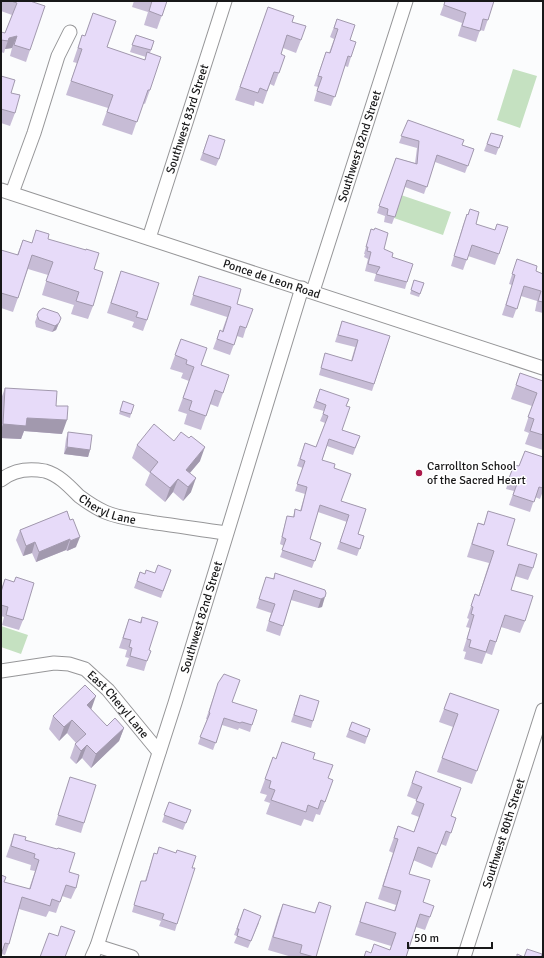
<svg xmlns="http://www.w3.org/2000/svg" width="544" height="958" viewBox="0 0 544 958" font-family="Signika,sans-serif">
  <rect width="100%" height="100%" fill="#fbfcfd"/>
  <path fill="#c5e1c1" d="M513,69L537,76L520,128L497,120Z
    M401,195L451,212L443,235L394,218Z
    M1,626L28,635L21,654L1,647Z"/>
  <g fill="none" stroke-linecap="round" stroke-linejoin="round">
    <g stroke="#969698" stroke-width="15">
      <g id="minor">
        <path id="s1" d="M1,190L543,368"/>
        <path d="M12,193L34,133L58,56L70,32"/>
        <path id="s2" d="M149,238L225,1"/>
        <path id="s3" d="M313,291L406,1"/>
        <path id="s4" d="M1,480C13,470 29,468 45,471C59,475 69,486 79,496C87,502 96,508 105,512C121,519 139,520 156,523C179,526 203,530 226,533"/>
        <path id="s5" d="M1,671L54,663L69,664L85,669L108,690L159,752"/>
        <path d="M97,946L132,957"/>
        <path id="s6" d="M92,957L97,946L175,703L302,288"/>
        <path id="s7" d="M464,957L543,710"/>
      </g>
    </g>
    <use href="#minor" stroke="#fff" stroke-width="13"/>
  </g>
  <path fill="#c7bcd6" d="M1,1H30V50L26,62L10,56L12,48L5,49L4,53L1,52V40L5,33L12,15L1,11Z
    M134,1H167L157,29L144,25L148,12L132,7Z
    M445,1H494L484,31L480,30L476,42L458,36L462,23L440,15Z
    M268,7L292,22L301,40L296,53L283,48L281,54L285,56L274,86L270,84L263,104L255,101L254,106L235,100Z
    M93,13L107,47L144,60L146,57L130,52L136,35L154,41L150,53V90L145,104L143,103L132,135L102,125L108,108L66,95L77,63L73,62L82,35L85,36Z
    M337,19L350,40L351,57L348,67L345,66L331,106L314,101L318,87L314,86L326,52L329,53L334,39L330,37Z
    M1,76L11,93L15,113L10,126L1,123Z
    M408,120L462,145L474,149L465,173L435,162L424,194L405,187L392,224L384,222L385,216L377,213L396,158L415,163L417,148L399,143Z
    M491,133L503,136L496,155L484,151Z
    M209,135L219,159L216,166L200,160Z
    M467,214L476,224L499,254L495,265L468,256L463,270L451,266L463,225Z
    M371,229L384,249L392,257L407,282L405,289L374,281L376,274L365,271L368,259L364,257L365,254H364Z
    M36,230L48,239L94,269L93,306L88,319L71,314L74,305L42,295L48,275L28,269L13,312L1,308V250L17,255L23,240L32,243Z
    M517,259L536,271L543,274V313L535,311L537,301L521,296L513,318L502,315L512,285L509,284Z
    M121,271L147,320L143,331L132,327L134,322L107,313Z
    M199,276L237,304L246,328L243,338L237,336L230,355L213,349L220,330L222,331L227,317L190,305Z
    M414,280L424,283L419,297L410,294Z
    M39,311L61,318L56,330L52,332L36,327L35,322Z
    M342,321L390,336L372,391L319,375L325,353L351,361L355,347L335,342Z
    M181,339L223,393L218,407L210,404L201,430L184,424L187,414L178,411L189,381L181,378L183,373L170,369Z
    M520,373L543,381V450L525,444L529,433L524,431L532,406L511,399Z
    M5,388L56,406L62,434L24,431L21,439L1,438V399Z
    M320,389L346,406L342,430L360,436L353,455L327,446L322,460L334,468L341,501L366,509L358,534L364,536L357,556L337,549L347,522L318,512L310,539L321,543L312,568L280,557L284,546L280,544L285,523L287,516L293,517L295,509L300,511L305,494L295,491L303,468L297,466L305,443L316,447L325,423L320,421L324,411L313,408Z
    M123,401L131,414L130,418L119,414Z
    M68,432L90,450L88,457L64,454L66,439Z
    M174,441L200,461L190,473L191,492L183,501L173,492L165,502L145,485L150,473L132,458L137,445Z
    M525,451L543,457V491L540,499L535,497L530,512L509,505L514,491L506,489L514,465L519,466Z
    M67,511L76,547L67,551L66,550L36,562L32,553L23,556L16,540L20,530Z
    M488,511L507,545L533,568L528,580L515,576L511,590L525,621L520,633L501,627L492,655L486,653L482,664L464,659L466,652L463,651L470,628L466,627L469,619L467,618L475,594L479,595L489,563L467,557L478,523L484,524Z
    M171,570L161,598L134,588L140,572L145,574L155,573Z
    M275,573L325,590L322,607L318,608L291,600L280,636L266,631L271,613L256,608L266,577L273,579Z
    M16,577L23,620L19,630L2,625L4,617L1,616V590L5,579L14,582Z
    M142,617L149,650L147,661L144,671L126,666L129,658L125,657L127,650L119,648L129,619L140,622Z
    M216,689L232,702L252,725L250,732L239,728L238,730L222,725L213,750L198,744L207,719H206Z
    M450,693L499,710L472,784L437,772L453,727L439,722Z
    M300,695L313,721L311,728L291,722Z
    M91,710L107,726L124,728L119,741L91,768L82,758L76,764L70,758L75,744L76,743L67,733L59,741L49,729L53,716Z
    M352,722L370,729L365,744L346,737Z
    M273,757L276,759H313L328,778L325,802L320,815L316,814L313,822L304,819L301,826L266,814L270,803L264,801L267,795L260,793Z
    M416,771L451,816L456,818L446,846L441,844L432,868L413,860L409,874L430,917L425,930L416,927L406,957L371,953L390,950L391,946L355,935L366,902L394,911L396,905L378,899L393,853L389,851L398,826L414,832L419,817L411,814L417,800L407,796Z
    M70,777L84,823L81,833L55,825Z
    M169,802L191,810L183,830L162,822Z
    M14,834L25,840L69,872L76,888L71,899L62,896L56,913L49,911L46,917L19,909L9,944L5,955L1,954L4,882L29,889L35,871L30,870L31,865L6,857Z
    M159,847L192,868L177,924L175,931L159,926L161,921L132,912L141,881H145L154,853L157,854Z
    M319,902L316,957H292L268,950L278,917L283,904L315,913Z
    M244,909L259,923L248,948L234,943L237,936L234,935Z"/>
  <path fill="#a299ae" d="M17,36L12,48L5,49L9,38Z
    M59,323L56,330L52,332L55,326Z
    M27,418L67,420L62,434L24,431L21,439L1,438V430L3,424Z
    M67,447L90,450L88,457L64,454Z
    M205,447L200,461L182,482L186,470Z
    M196,478L191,492L183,501L188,487Z
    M178,479L173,492L165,502L170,488Z
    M80,537L76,547L67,551L70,541Z
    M70,539L66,550L36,562L39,552Z
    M35,542L32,553L23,556L26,546Z
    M325,597L322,607L318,608L321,599Z
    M96,696L91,710L87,705Z
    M72,720L67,733L59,741L64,727Z
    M124,728L119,741L91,768L96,754Z
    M87,745L82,758L76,764L81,751Z"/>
  <path fill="#e7dbf9" stroke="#a299ae" d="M11,1H30L45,6L30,50L14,45L17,36L9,38L8,41L1,40V32L5,33L17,3Z
    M152,1H167L162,16L149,11Z
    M445,1H494L488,20L483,19L480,31L462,26L466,13L444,5Z
    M268,7L294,16L292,22L306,26L301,40L287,35L281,54L285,56L279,73L274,72L267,91L260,88L258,93L240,87Z
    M93,13L116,21L107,47L145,60L147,52L161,57L150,90H148L137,122L107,112L113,95L71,81L82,49L78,48L82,35L85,36Z
    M337,19L355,25L350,40L356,42L351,57L348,56L335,97L317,91L322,77L318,76L326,52L330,53L338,29L334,28Z
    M136,35L154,41L151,50L132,45Z
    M1,76L15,80L11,93L20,95L15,113L1,109Z
    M408,120L464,140L462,145L474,149L468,166L437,155L427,187L407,180L395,217L387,215L388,209L379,206L396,158L417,164L419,141L401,136Z
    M491,133L503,136L499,148L487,144Z
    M209,135L225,140L219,159L203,153Z
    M470,209L479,212L476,224L495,230L497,224L508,227L499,254L472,245L467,260L454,256L467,214L468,215Z
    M375,228L388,233L384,249L393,253L392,257L413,264L407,282L376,274L380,267L368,264L371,252L367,251L368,247H366L371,229L374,230Z
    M36,230L49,234L48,239L86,250V249L99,253L94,269L103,272L93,306L76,301L79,292L46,281L53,262L32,255L18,298L1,293V250L18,255L23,240L32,243Z
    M517,259L537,266L536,271L543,274V302L538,301L541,291L524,286L517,309L506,305L515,275L512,274Z
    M121,271L159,283L147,320L136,317L138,312L111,303Z
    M199,276L241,289L237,304L253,309L246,328L240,326L234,345L217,339L220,330L223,332L231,307L193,295Z
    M414,280L424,283L420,294L411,290Z
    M43,308L58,313L61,318L59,323L55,326L39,320L37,315L39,311Z
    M342,321L390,336L374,384L321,368L325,353L352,361L358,340L338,335Z
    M181,339L207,348L201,365L229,375L223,393L215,390L206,416L189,410L192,401L183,398L194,367L186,364L187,360L175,355Z
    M520,373L543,381V435L530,431L534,419L528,417L537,393L516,385Z
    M5,388L57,391L56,406H68L67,420L27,418L26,426L3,424Z
    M320,389L349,399L346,406L350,407L342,430L360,436L355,448L329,439L322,460L335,464L334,468L351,474L341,501L366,509L358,534L364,536L360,549L340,542L349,515L320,505L310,539L321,543L315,561L282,550L286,539L282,537L287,516L294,517L295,509L301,511L307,487L297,484L305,461L300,459L305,443L316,447L328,416L323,414L326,405L316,401Z
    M123,401L134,405L131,414L120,411Z
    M154,424L174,441L181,432L189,438L191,436L205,447L186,470L196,478L188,487L178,479L170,488L150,472L158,462L137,445Z
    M68,432L92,435L90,450L67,447Z
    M525,451L543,457V488L539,487L534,502L513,495L518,481L509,478L514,465L519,466Z
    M67,511L70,520L73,519L80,537L70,541V539L39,552L35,542L26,546L20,530Z
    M488,511L515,519L507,545L537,554L533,568L519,564L511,590L533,596L525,621L505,615L496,642L490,640L486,652L469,647L471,640L467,639L474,615L471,614L473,607L471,606L475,594L479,596L494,551L472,544L478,523L484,525Z
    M158,565L171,570L163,591L137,581L140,572L145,574L146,570L155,573Z
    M275,573L325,590L326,593L325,597L321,599L294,590L283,626L269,621L275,604L259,599L266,577L274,579Z
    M16,577L34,583L23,620L6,615L8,607L1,605V592L5,579L14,582Z
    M142,617L158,622L149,650L151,651L147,661L130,656L132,648L129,647L131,640L123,638L129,619L141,623Z
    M224,674L240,680L232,702L257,710L252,725L242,722L240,723L224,718L216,743L200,737L210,713L209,712L218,683Z
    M85,685L96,696L87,705L107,726L115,718L124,728L96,754L87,745L81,751L75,744L86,734L72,720L64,727L53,716Z
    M450,693L499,710L477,771L442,758L458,714L444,709Z
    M300,695L319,701L313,721L294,715Z
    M352,722L370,729L367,737L349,730Z
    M282,742L315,753L313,759L333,765L328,778L333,780L325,802L321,800L318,809L308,805L306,812L271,800L275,790L269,788L271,781L265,779L273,757L276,759Z
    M416,771L461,788L451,816L456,818L451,833L446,831L437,854L418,847L409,874L430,880L423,902L434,906L430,917L420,914L406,957H364L366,951L371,953L374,944L390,950L396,933L360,922L366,902L395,911L401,891L383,886L398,839L394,838L398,826L414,832L424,804L416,801L422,787L412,783Z
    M70,777L96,785L84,823L58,815Z
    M169,802L191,810L186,823L164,815Z
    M14,834L26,837L25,840L57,849L58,848L75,853L69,872L79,875L76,888L66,885L60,902L52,899L50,906L22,897L9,944L5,943L1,955V875L6,877L4,882L30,889L39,860L34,858L35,854L11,846Z
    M159,847L176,853L177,850L196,856L192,868H195L177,924L162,919L164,914L134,905L141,881H146L154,853L157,854Z
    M319,902L331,906L316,957H314L300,953L302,945L273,937L283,904L315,913Z
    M244,909L261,916L251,941L237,936L239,929H237Z
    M61,926L75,931L65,957H40L49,933L58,936Z
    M527,949L542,954L541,957H517V954L524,957Z"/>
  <circle fill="#ac194b" stroke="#fff" stroke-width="1.5" cx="419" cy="473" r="4"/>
  <g text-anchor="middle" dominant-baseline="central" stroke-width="3" stroke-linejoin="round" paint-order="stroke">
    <g font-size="12" fill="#181819" stroke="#fff">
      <text stroke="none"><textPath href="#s2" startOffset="125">Southwest 83rd Street</textPath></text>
      <text stroke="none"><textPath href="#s3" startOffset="152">Southwest 82nd Street</textPath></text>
      <text stroke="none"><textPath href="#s1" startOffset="285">Ponce de Leon Road</textPath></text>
      <text stroke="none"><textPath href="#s4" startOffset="121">Cheryl Lane</textPath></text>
      <text stroke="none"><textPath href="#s6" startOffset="357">Southwest 82nd Street</textPath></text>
      <text stroke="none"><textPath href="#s5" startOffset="134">East Cheryl Lane</textPath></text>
      <text stroke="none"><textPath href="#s7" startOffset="130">Southwest 80th Street</textPath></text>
    </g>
    <g font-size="12" fill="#181819" stroke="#fff" text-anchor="start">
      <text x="427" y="466">Carrollton School<tspan x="427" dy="14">of the Sacred Heart</tspan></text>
    </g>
  </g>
  <rect width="544" height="958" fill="none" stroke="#181819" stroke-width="4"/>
  <path d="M408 942v6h84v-6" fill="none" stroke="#181819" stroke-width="2"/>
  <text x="414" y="942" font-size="12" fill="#181819" stroke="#ffffff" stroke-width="3" paint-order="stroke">50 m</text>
</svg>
